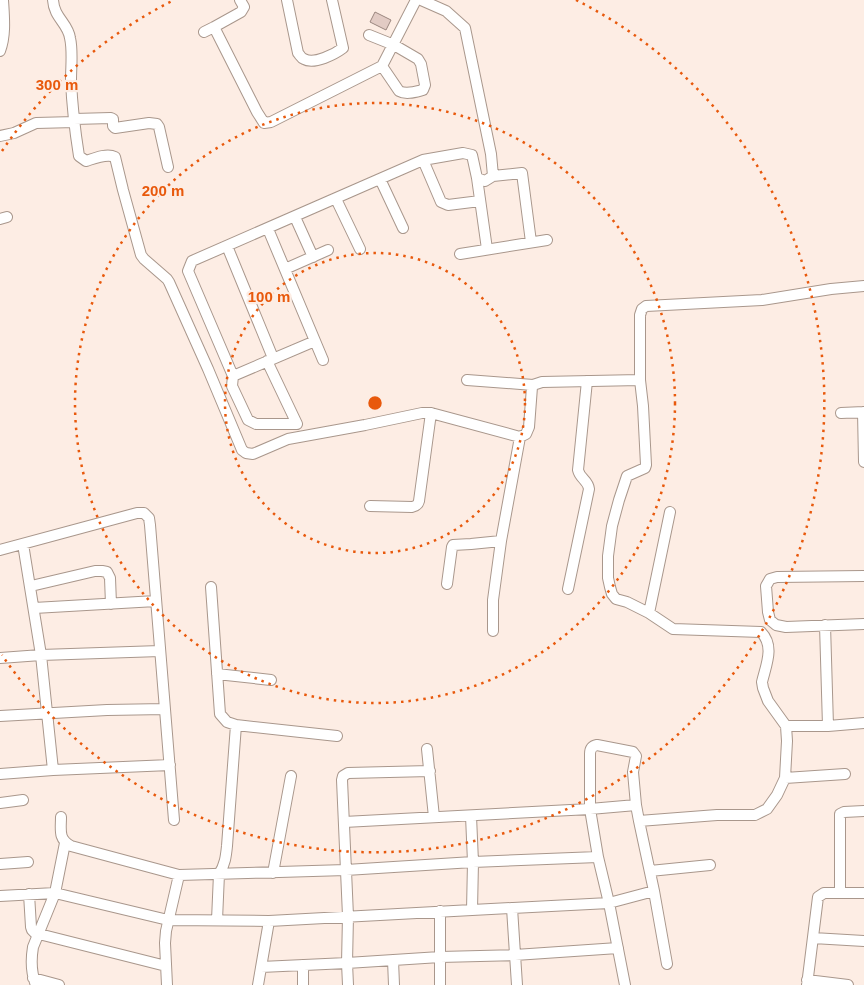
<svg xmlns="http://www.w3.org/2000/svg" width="864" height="985" viewBox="0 0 864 985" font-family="Arial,sans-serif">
  <rect width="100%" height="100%" fill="#fdede4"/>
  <path fill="#e2cbc4" stroke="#9a867f" d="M375,12L391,20L386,30L370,22Z"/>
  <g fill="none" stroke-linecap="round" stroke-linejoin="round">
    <g stroke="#a9978c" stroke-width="12">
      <path id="minor" d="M53,0C54,18 68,23 70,38C73,51 71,66 71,80C72,105 75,131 79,156L86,161C95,158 107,153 115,157L123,190L141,255L144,259L167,279L169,282L208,369L242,450L246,453L253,454L288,439L365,425L422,413H431L520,437L526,434L529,427L532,387L533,385L542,382L640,380L643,406L646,465L645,468L627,476L619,500L612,526L608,556V578L610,587L612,594L616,599L627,602L649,613L673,629L761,632C775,646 766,665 762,682L763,688L768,701L786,726L787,741L785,778L777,795L767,809L755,815H717L639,821L636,805
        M240,0L244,7L241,12L214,27L257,112L264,123L271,122L382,66L416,0
        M287,0L298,53C300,55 301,58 304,59C314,65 335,54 343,48L332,0
        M204,32L214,27
        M369,35L394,45L418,59L421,64L425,85L423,90C415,92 406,95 399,91L382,66
        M0,51C6,35 4,17 3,0
        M74,119L111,118L113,119V126L115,128L149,123L157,124L159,127L168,167
        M0,136L14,133L36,123L75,122
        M423,160L441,202L448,205L480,201
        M493,176L522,173L531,242
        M477,178L487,249
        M380,179L403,228
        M336,199L360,249
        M295,217L313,257
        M0,219L7,217
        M268,229L323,360
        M227,246L273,358
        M460,254L547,240
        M285,269L328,250
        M267,361L297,424H256L248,420L232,386L233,376L188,271L192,261L423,160L463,153L472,155L477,178L485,181L493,176L491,154L465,28L446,11L421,0
        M233,376L315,341
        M467,380L533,385
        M640,380V315L642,309L646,306L762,300L831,289L864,286
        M863,412L864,462
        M841,413L864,412
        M370,506L412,507C416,506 418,505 419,501L431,413
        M0,550L137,513H144L149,518L150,525L174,820
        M864,576L777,577L770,579L766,586L768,612L770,620L776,625L786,627L864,624
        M447,584L452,547L453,545L471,544L501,541L520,437
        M31,586L95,571H102L107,572L110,578L111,604
        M211,587L220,714L227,722L236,725L227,846C226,856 225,865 219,874L217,920
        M568,589L589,489C588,480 580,479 578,470L587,381
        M34,608L156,601
        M649,613L670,512
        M825,625L828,726
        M493,631V600L501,541
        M0,658L41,655L160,651
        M217,674L271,680
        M0,716L107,710L165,709
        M236,725L337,736
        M786,726H828L864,723
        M427,749L434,817
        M53,770L170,765
        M430,771L348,773L343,776L342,780L348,916L347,963L440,957L515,955L618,948
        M0,774L53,770L41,655L23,544
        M785,778L845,774
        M0,803L23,800
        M471,816L473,862L472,910L609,903L654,891
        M61,817C61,830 58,839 71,846L179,875L346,870L473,862L598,857L609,903L625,985
        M639,821L654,891L667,964
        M344,822L590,809V754C590,749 592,746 597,745L633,752L636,756L633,772L636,805L590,809L598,857
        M0,864L28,862
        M650,871L710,865
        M273,873L291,776
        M840,893H864
        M29,894L31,927L32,930L35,933L166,966
        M0,896L55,893L168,920L269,921L472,910
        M512,908L517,985
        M440,911V985
        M813,938L864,941
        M393,960L394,985
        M303,965V985
        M261,967L347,963L348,985
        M33,978L59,985
        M807,980L848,985
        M36,985C31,973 31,959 33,947L55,893L65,843
        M167,985L165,943L166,931L179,875
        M258,985L269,921
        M807,985L818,897L824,893H840V814L844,812L864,811"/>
    </g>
    <use href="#minor" stroke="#fff" stroke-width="10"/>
  </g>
  <g fill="none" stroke="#e8590c" stroke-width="2.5" stroke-dasharray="2.5 5">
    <circle cx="375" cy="403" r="150"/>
    <circle cx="375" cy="403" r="300"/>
    <path d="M2 151A450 450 0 0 1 174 0M576 0A450 450 0 1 1 2 655"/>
  </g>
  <circle cx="375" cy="403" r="8" fill="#e8590c" stroke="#fdede4" stroke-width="2.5"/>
  <g font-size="15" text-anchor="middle" font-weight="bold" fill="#e8590c" stroke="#fdede4" stroke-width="4.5" stroke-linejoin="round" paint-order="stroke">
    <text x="57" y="90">300 m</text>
    <text x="163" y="196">200 m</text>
    <text x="269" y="302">100 m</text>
  </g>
</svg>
